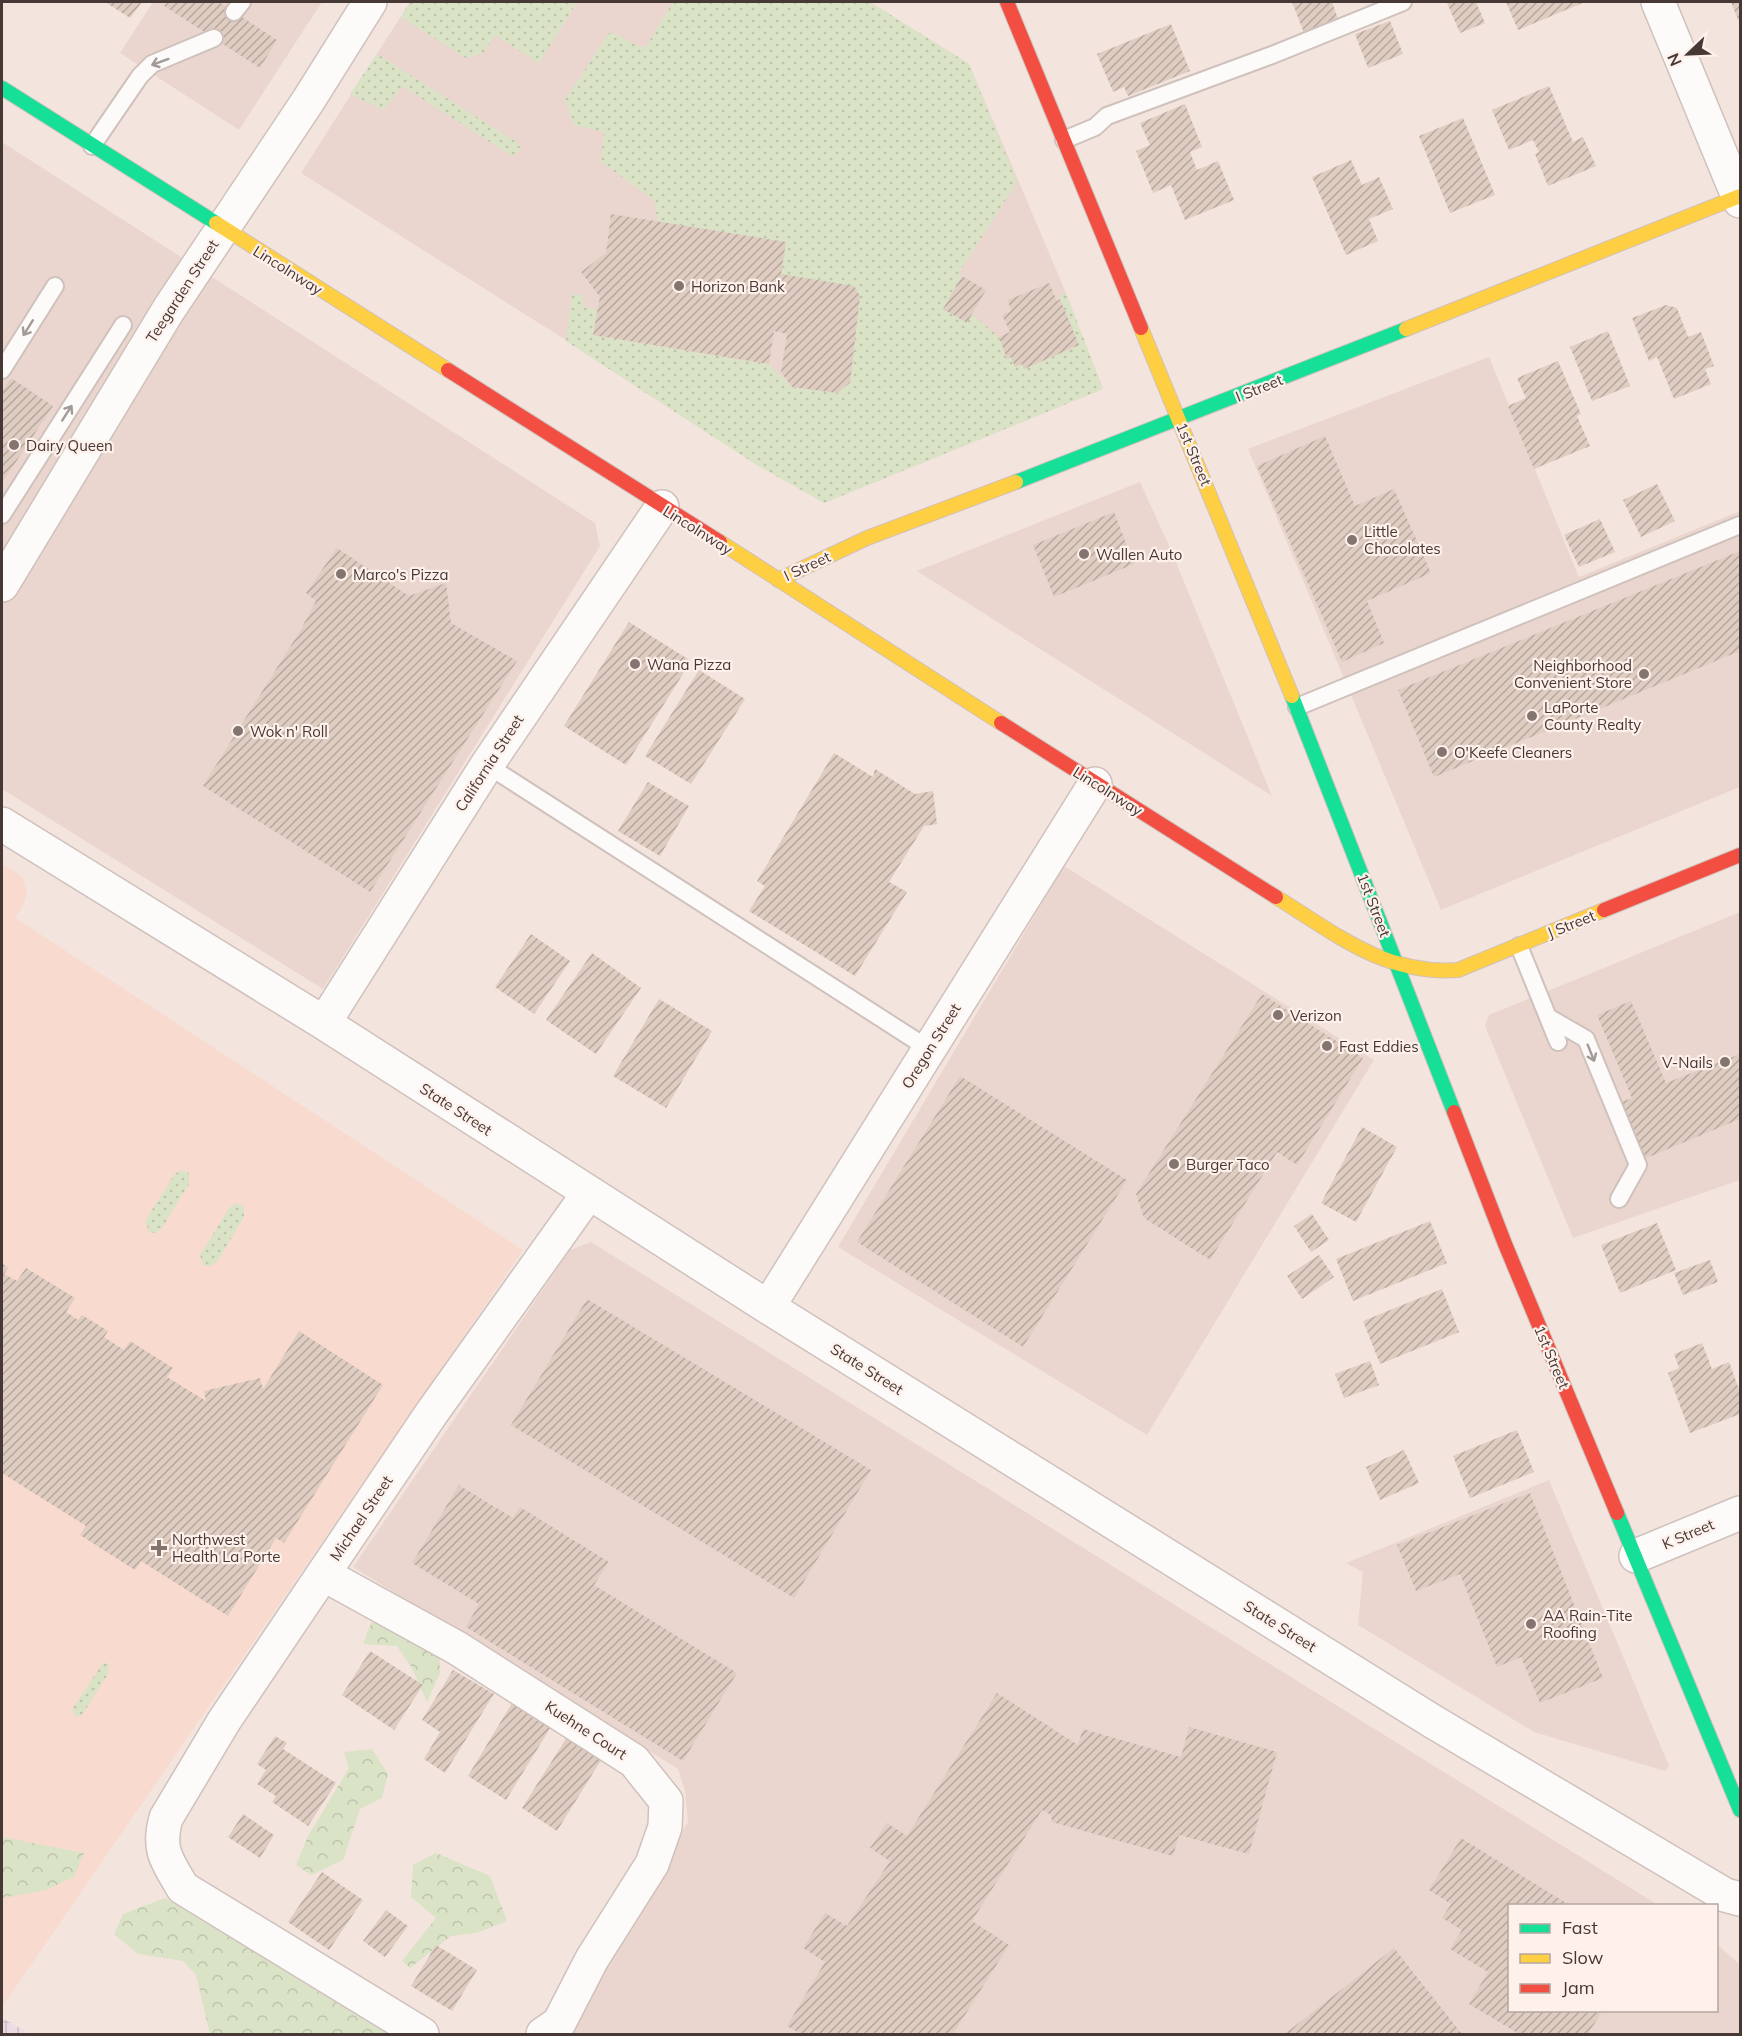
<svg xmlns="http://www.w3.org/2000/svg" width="1742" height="2036" viewBox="0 0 1742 2036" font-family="Mulish,sans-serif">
  <defs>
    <pattern id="industrial-grid" width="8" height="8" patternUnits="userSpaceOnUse" patternTransform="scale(1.5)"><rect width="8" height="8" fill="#ecdde5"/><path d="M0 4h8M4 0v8" fill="none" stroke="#ccbec5"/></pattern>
    <pattern id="grass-dots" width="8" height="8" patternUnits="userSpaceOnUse" patternTransform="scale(1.5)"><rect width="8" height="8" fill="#dae3c5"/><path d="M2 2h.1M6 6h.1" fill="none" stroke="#bcc4aa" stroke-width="1.8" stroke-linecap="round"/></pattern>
    <pattern id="forest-crowns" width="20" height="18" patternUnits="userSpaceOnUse" patternTransform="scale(1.5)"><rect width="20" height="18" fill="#dae3c5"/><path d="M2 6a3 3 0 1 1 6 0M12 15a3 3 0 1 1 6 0" fill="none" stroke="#bcc4aa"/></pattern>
    <pattern id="building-hatch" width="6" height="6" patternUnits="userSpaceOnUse" patternTransform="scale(1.5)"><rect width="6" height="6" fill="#dfcdc2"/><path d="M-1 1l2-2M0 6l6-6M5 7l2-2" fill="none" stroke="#b7a79e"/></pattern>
  </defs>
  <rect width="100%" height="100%" fill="#f4e4de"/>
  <path fill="#ead6ce" d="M153,2H322L239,130L120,53Z
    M410,2H870L969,64L1066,293L1103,389L824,503L301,173Z
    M2,142L595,523L600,546L323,989L2,789Z
    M1489,357L1579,577L1740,511V787L1441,910L1248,449Z
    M1140,482L1171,550L1272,796L917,571Z
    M1064,866L1374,1060L1147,1435L838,1247Z
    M1740,912V1180L1573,1238L1485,1026L1489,1015Z
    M591,1242L1658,1905L1510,1906V2010H1716L1717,1944L1740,1965V2034H563L688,1822L685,1791L678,1769L353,1567L570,1250Z
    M1549,1480L1669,1766L1665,1771L1534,1732L1358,1625L1363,1572L1346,1563Z"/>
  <path fill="url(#industrial-grid)" d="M2,2018L30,2034H2Z"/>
  <path fill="#f8dacf" d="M2,864L23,877L27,893L24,904L16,917L17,919L523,1250L2,2007Z"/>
  <path fill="url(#grass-dots)" d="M410,2H577L539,63L495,35L483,53L466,58L401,17Z
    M673,2H870L969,64L1017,182L958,274L962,276L944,309L967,323L972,314L999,337L1007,359L1011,357L1015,366L1022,364L1024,369L1079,345L1060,299L1059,296L1066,293L1103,389L824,503L755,464L566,341L572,294L583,295V306L598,310L594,335L769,364L792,387L837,393L850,383L860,296L781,274L785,242L658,222L654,200L601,162L604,132L574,125L565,100L609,33C623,34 632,47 646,47Z
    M377,54L518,143L521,150L512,156L402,86L384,110L350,94Z
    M181,1170L189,1173V1184L162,1228L156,1233L149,1232L145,1221L174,1175Z
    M235,1203L244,1206V1217L217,1262L211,1266H203L200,1255L229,1208Z
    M103,1663L109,1664L108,1674L82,1715L75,1717L72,1709Z"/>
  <path fill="url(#forest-crowns)" d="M399,1622L439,1646L440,1673L427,1702L412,1668L397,1646L363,1644L371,1623Z
    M372,1749L388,1774L382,1798L360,1809L343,1860L311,1875L296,1865L308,1836L349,1768L344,1752Z
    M2,1837L84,1853L74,1877L46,1890L2,1898Z
    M436,1853L490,1876L507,1921L476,1933L451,1936L410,1968L402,1961L436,1918L411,1897L413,1865Z
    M165,1898L387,2034H210L196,1975L183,1961L138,1954L114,1934L123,1914Z"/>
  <path fill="url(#building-hatch)" d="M105,2H142L130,18Z
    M167,2H219L277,40L260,68L164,6Z
    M1292,2H1332L1338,19L1304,33Z
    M1450,2H1476L1485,23L1460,33L1447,3Z
    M1506,2H1585L1518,30Z
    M1731,2H1740V25Z
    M1390,21L1403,54L1368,68L1355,34Z
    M1171,24L1190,71L1128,96L1124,87L1113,92L1097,54Z
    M1549,86L1573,142L1583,137L1596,166L1548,186L1535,154L1539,152L1533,140L1509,150L1492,110Z
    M1185,104L1202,147L1190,152L1197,170L1218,161L1234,200L1185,220L1171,185L1153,193L1136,151L1150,145L1140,123Z
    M1463,118L1495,195L1450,213L1419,136Z
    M1351,160L1362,185L1379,177L1393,209L1369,219L1378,241L1346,255L1312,177Z
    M611,214L786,242L781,274L854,286L860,296L850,383L837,393L792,387L781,372L787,334L774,331L769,364L593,335L600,297L581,272L606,253Z
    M962,276L986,290L967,323L943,309Z
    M1049,283L1057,301L1060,299L1079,345L1024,369L1022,364L1015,367L1011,357L1007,359L999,337L1010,332L1002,315L1011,311L1008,300Z
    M1666,305L1677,308L1688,337L1701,332L1714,366L1705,369L1711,384L1674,399L1657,357L1649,361L1632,318Z
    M1608,331L1630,386L1592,401L1570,347Z
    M1558,361L1581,414L1577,416L1590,446L1534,469L1508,406L1526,398L1517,378Z
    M11,378L53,406L2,483V391Z
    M1325,436L1355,506L1394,489L1431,573L1367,601L1384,643L1342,662L1257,466Z
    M1657,484L1675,521L1641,537L1623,500Z
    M1114,512L1134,564L1054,597L1033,545Z
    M1600,519L1615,552L1579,567L1564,535Z
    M337,548L409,596L446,583L451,623L517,661L370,892L203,786L300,631L316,601L306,593Z
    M1740,551V651L1434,777L1398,690Z
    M629,622L691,661L626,765L564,726Z
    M699,670L745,699L691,784L645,756Z
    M834,753L873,777L875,769L915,794L933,791L937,824L924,826L889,882L907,892L855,976L749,911L765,886L757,881Z
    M648,782L689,806L660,856L618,831Z
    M531,934L570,961L534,1014L495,987Z
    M592,953L641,988L596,1054L546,1020Z
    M1262,994L1363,1058L1297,1165L1277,1152L1210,1260L1144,1218L1136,1194Z
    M659,999L712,1031L666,1108L613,1076Z
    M1631,1001L1666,1083L1740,1054V1119L1644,1159L1621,1102L1632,1098L1597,1015Z
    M960,1076L1127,1180L1023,1347L857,1242Z
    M1362,1127L1397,1147L1356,1222L1321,1203Z
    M1312,1214L1329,1240L1311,1252L1294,1226Z
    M1430,1221L1447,1263L1353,1301L1336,1259Z
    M1657,1223L1676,1270L1620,1293L1601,1245Z
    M1319,1255L1334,1277L1302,1299L1287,1276Z
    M1710,1260L1718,1282L1683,1295L1674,1273Z
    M2,1263L8,1268L4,1274L17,1281L26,1268L75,1298L66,1312L78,1320L82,1315L108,1331L104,1337L124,1350L130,1341L173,1368L167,1377L206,1401L204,1391L260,1378L263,1389L299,1331L383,1385L284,1543L276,1538L228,1616L141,1561L135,1570L80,1535L86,1526L2,1473Z
    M1442,1289L1459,1332L1380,1364L1363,1321Z
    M587,1299L871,1470L794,1598L511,1425Z
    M1702,1343L1712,1369L1729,1362L1740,1392V1414L1690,1433L1668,1373L1679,1368L1674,1354Z
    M1370,1361L1379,1385L1344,1398L1335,1374Z
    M1517,1430L1534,1472L1470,1498L1453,1456Z
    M1404,1450L1419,1483L1380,1500L1366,1467Z
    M459,1485L513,1518L520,1507L609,1562L594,1585L737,1673L683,1761L466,1627L479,1604L412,1563Z
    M1530,1493L1603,1678L1540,1703L1521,1657L1497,1667L1460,1574L1416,1591L1397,1545Z
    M370,1651L423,1685L394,1730L342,1695Z
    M453,1670L494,1694L445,1773L424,1759L440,1732L422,1720Z
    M997,1693L1078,1745L1083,1729L1181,1757L1189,1727L1277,1752L1249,1854L1179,1835L1173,1856L1052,1822L1051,1815L1042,1810L972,1921L1009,1945L953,2034H801L787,2026L825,1962L803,1948L825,1913L847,1926L890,1861L870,1848L887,1823L907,1836Z
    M512,1703L551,1727L506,1800L468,1776Z
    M569,1734L603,1757L557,1831L522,1808Z
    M275,1736L287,1743L283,1749L336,1783L308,1826L272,1802L276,1796L257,1784L266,1770L257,1764Z
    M243,1814L274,1835L260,1858L228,1837Z
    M1461,1838L1571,1906H1510V2010H1603L1588,2034H1519L1469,2004L1488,1972L1450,1949L1462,1930L1442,1918L1451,1904L1429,1890Z
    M322,1872L363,1900L329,1950L288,1922Z
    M386,1910L408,1926L385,1957L363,1941Z
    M436,1945L477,1970L452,2011L411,1986Z
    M1394,1948L1462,2034H1284L1295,2026Z"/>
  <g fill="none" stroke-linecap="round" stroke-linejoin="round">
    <g stroke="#cfc1bc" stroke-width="20">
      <path id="lane" d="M234,12L242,2
        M1064,140L1095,127L1107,116L1272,55L1403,2
        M92,146L140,76L152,64L214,38
        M2,370L55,286
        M2,515L123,325
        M1297,707L1740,525
        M487,765L929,1049
        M1519,946L1558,1042
        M1548,1017L1586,1039L1638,1165L1619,1199"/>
    </g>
    <g stroke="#cfc1bc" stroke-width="36">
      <path id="street" d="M1658,2L1740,201
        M2,585L169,309L308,101L370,2
        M2,824L324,1023L768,1307L1432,1721L1725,1895L1740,1899
        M324,1023L487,765L662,507
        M768,1307L1095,784
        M1636,1556L1740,1513
        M323,1574L457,1648L634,1761L666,1801L665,1827L652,1864L592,1959L559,2023L543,2034
        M422,2034L183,1888C167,1861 157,1850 166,1818L224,1721L431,1414L588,1194"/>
    </g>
    <g stroke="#cfc1bc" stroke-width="16">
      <path id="fast" d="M2,88L216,223
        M1016,482L1406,329
        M1292,696L1454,1112
        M1617,1513L1740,1810"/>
    </g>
    <g stroke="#cfc1bc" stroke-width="16">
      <path id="slow" d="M216,223L448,370
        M1141,328L1292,696
        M1406,329L1740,196
        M720,542L1001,723
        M778,580L867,538L1016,482
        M1276,897C1336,934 1384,975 1458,970L1604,910"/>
    </g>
    <g stroke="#cfc1bc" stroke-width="16">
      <path id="jam" d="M1007,2L1141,328
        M448,370L720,542
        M1001,723L1276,897
        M1604,910L1740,855
        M1454,1112L1505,1244L1617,1513"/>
    </g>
    <use href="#lane" stroke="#fdfbfa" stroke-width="16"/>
    <use href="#street" stroke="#fdfbfa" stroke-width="33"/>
    <use href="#fast" stroke="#16e098" stroke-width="14"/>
    <use href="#slow" stroke="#ffcf43" stroke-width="14"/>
    <use href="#jam" stroke="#f24e42" stroke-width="14"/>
  </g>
  <defs><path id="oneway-shaft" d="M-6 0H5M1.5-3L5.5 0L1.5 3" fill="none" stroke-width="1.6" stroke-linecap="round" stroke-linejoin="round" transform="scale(1.5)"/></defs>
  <g stroke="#a29a97">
    <use href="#oneway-shaft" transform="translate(160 62) rotate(160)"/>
    <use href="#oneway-shaft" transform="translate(28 328) rotate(122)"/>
    <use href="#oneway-shaft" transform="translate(67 413) rotate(-57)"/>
    <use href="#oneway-shaft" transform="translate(1591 1053) rotate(68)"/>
  </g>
  <g fill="#837470" stroke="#fef0eb" stroke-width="2">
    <circle cx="679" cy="286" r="6"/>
    <circle cx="14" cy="445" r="6"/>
    <circle cx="1352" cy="540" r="6"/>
    <circle cx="1084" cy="554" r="6"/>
    <circle cx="341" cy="574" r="6"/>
    <circle cx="635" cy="664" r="6"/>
    <circle cx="1644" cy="674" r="6"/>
    <circle cx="1532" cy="716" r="6"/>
    <circle cx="238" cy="731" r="6"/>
    <circle cx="1442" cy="752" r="6"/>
    <circle cx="1278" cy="1015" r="6"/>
    <circle cx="1327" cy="1046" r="6"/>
    <circle cx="1725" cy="1062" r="6"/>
    <circle cx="1174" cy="1164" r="6"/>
    <path d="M156 1539h6v6h6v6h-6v6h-6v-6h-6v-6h6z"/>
    <circle cx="1531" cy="1624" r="6"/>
  </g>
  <g text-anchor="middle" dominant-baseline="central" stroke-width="4.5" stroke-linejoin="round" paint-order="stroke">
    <g font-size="15" fill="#463834" stroke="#fef0eb">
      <text transform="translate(288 270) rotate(32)">Lincolnway</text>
      <text transform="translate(182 291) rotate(-57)">Teegarden Street</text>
      <text transform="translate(1259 388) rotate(-22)">I Street</text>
      <text transform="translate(1194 454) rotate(67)">1st Street</text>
      <text transform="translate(698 530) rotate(32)">Lincolnway</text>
      <text transform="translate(807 566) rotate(-25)">I Street</text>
      <text transform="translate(489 763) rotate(-57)">California Street</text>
      <text transform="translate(1108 791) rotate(32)">Lincolnway</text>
      <text transform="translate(1374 905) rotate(69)">1st Street</text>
      <text transform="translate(1571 924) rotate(-22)">J Street</text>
      <text transform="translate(931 1046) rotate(-58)">Oregon Street</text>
      <text transform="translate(456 1109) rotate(33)">State Street</text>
      <text transform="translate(1552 1357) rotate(67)">1st Street</text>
      <text transform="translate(867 1369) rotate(32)">State Street</text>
      <text transform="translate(361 1518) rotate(-56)">Michael Street</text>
      <text transform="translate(1688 1534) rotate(-23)">K Street</text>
      <text transform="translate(1280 1626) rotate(32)">State Street</text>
      <text transform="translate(586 1730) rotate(33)">Kuehne Court</text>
    </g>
    <g font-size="15" fill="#463834" stroke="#fef0eb" text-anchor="start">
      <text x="691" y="286">Horizon Bank</text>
      <text x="26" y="445">Dairy Queen</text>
      <text x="1364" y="531">Little<tspan x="1364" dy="17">Chocolates</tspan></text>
      <text x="1096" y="554">Wallen Auto</text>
      <text x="353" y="574">Marco's Pizza</text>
      <text x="647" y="664">Wana Pizza</text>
      <text x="1632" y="665" text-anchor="end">Neighborhood<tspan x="1632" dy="17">Convenient Store</tspan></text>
      <text x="1544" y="707">LaPorte<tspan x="1544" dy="17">County Realty</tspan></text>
      <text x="250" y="731">Wok n' Roll</text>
      <text x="1454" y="752">O'Keefe Cleaners</text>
      <text x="1290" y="1015">Verizon</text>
      <text x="1339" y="1046">Fast Eddies</text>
      <text x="1713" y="1062" text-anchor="end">V-Nails</text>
      <text x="1186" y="1164">Burger Taco</text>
      <text x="172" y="1539">Northwest<tspan x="172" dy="17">Health La Porte</tspan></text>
      <text x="1543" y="1615">AA Rain-Tite<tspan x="1543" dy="17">Roofing</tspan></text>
    </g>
  </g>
  <rect width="1742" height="2036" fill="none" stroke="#463834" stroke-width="6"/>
  <rect x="1508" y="1904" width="210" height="108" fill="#fef0eb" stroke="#b4a6a2" stroke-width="1.5"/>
  <rect x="1520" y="1924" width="30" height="9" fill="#16e098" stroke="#b4a6a2" stroke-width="1.5"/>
  <text x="1562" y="1934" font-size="18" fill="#463834">Fast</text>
  <rect x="1520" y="1954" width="30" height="9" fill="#ffcf43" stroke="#b4a6a2" stroke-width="1.5"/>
  <text x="1562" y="1964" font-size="18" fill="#463834">Slow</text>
  <rect x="1520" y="1984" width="30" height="9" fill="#f24e42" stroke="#b4a6a2" stroke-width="1.5"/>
  <text x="1562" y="1994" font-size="18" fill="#463834">Jam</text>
  <g transform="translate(1688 54) rotate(247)" stroke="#fef0eb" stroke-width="4.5" paint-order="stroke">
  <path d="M0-4.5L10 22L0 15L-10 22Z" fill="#463834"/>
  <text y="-9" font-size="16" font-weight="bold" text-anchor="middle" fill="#463834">N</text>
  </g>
</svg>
